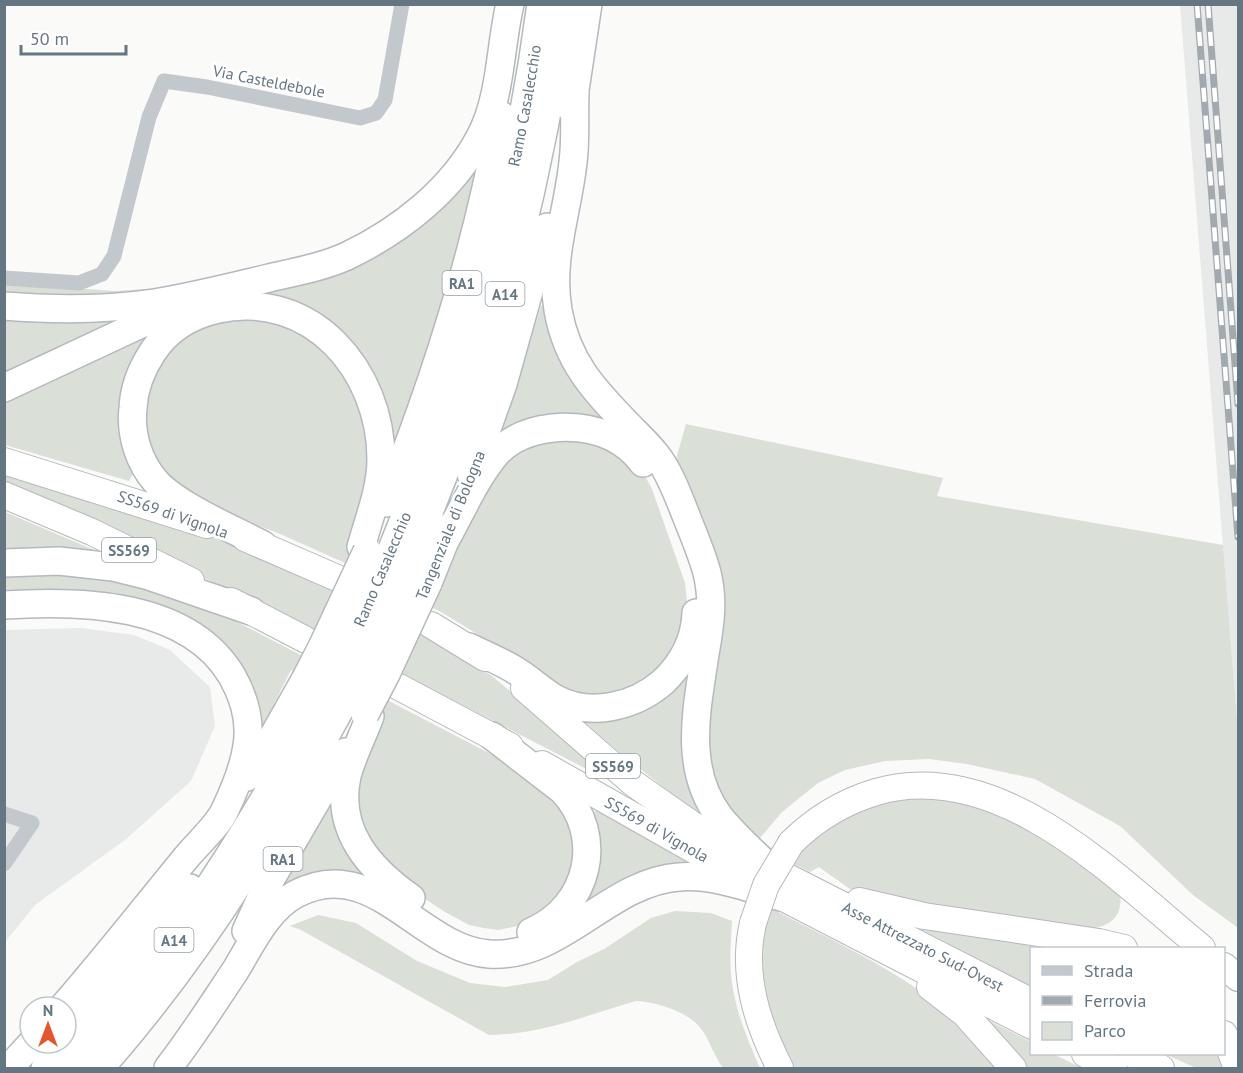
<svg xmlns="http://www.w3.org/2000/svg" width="1243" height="1073" viewBox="0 0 1243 1073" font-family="'PT Sans',sans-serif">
  <rect width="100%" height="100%" fill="#fafaf8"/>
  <path fill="#e8e9e9" d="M1180,5H1238V732L1220,509Z
    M81,628L134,635L170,650L210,687L215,726L191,781L125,840L35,905L5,942V630Z"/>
  <path fill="#dadfd7" d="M475,168L477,171C454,265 426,358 393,448L362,363L228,295L321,272Z
    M4,283L115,291L217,285L160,295L5,298Z
    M546,304L625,434L500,436L541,306Z
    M246,311L327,342L372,427L364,518L351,547L440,592L486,476L530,440L595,437L645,476L652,489L685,583L688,611L676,653L632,693L572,698L492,643L441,612L343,562L280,534L200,503L152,463L139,403L177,334Z
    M4,314L136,316L5,377Z
    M153,333L134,472L129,481L5,445V395Z
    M686,424L943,478L937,496L1223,545L1238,732V928L1193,895L1120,826L1035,779L967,764L929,759L885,761L845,770L818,783L782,812L755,844L718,800L702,749L721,608L674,466Z
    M4,472L160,518L215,537L284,565L425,633L492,676L610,775L606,779L264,603L256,605L180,565L5,485Z
    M5,512L99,552L5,556Z
    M85,571L195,600L537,778L553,789L579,841L567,891L527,924L498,930L484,928L469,925L445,912L407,887L368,850L352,790L381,717L291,670L258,736L213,641L5,598V572Z
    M688,662L703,809L697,813L626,758L580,718Z
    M927,789L1025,820L1120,893C1124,922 1104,928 1081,930L875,897L850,889L819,867L810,872L786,860L829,819Z
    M334,796L380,886L281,888Z
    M598,810L694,866L566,919L591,816L595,811Z
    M765,905C819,934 886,964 934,1001C958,1021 977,1045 997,1068H787L756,984Z
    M675,911L711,913L732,921C731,941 729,962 732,983C736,1012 748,1041 760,1068H723C713,1055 709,1036 697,1024C682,1010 655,1002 636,1001C584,1016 544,1034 489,1035L301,930L290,926L318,915L356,923L417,961L470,983L505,987L548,980L577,962L604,949L651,918Z
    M919,928L1099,948H1032L1031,986Z
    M986,1019L1031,1042L1032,1054H1053L1082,1068H1024Z
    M1165,1054H1224L1229,1068H1196Z"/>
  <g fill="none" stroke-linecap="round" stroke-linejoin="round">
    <g stroke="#b4b9bd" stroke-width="28">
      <g id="trunk">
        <path d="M4,461L207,525"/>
        <path d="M4,495L92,532L191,581"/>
        <path d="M245,538L337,578"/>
        <path d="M231,601L306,640"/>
        <path d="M431,625L485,658"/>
        <path d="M399,687L510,746"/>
        <path id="s1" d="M524,688L633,783L690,823L770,868L1032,1002"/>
        <path id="s2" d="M542,764L729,870L1032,1026"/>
        <path d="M791,843C816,818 843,802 876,792C1000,756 1115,877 1202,948"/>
        <path d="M859,901L924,916L1099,942L1124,948"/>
        <path d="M753,923C741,974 757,1023 780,1068"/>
        <path d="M1224,966L1238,978"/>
        <path d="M930,987L965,1014L1013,1068"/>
        <path d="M1224,1034L1237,1068"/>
        <path d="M1085,1054L1114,1068"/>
        <path d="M1132,1054L1161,1068"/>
      </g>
    </g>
    <g stroke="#b4b9bd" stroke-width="30">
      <g id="motorway">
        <path d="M575,94C574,116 576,140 573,162C568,211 549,259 558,310C567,362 594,390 630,427C640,437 652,448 660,460C672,478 679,498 687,518C694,536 702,554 707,573C714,601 710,626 705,654C697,708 683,768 719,816C734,835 752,851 770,868"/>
        <path d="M572,110L588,4"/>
        <path d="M4,306C54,310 104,310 154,303C192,297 231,287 269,278C295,272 323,267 347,256C401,230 452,190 480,137C501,99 500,46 510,4"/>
        <path d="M4,388L173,309"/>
        <path d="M471,474L503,384L547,227"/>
        <path d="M386,503C436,378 477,248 501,115"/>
        <path d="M445,541C461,513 475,479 496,454C523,424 577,421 612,437C624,443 635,452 643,463"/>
        <path d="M263,545C233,529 180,507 157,483C139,463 130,435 133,408C134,387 141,370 152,353C167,329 191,315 218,309C312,289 381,371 381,459C381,489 369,518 361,547"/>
        <path d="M4,563L59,561L113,567L149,576L251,611"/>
        <path id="s3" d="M386,564C419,482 452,400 476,316C505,214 527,109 541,4"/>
        <path d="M405,572C439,488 473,403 499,316C528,214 550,109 565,4"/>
        <path d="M428,583L451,526"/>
        <path d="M4,605C80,600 188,602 232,676C244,697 251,721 247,746C244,767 234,791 225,810C218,826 196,845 185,859C144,909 105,959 63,1007"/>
        <path d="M469,647C485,655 503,662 518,672C531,680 542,691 556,699C590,717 634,707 663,682C682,664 695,640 696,613"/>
        <path d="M370,716C363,736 352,756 347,776C335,831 370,869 411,898"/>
        <path d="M492,736L562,790C606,836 589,907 531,932"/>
        <path d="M247,777L275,733L305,680"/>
        <path d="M246,931L265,889L345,752"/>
        <path d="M66,1043L190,888"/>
        <path d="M9,1068L32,1043"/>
        <path d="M45,1068L66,1043"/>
        <path d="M75,1068C172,951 254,825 326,690"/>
        <path d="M100,1068C175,983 240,887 296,789C313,760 328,730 345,701"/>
        <path d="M168,1068C192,1037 213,1004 235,971C251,945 267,909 296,894C373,853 419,949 489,954C562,959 608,882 679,877C713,874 748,888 781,897"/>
      </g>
    </g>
    <path stroke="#c3c8cc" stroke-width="15" d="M4,278L79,283L102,274L114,256L149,117L164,81L207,87L360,118L376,113L385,100L402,4
      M4,814L32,823L4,864"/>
    <use href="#trunk" stroke="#fff" stroke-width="26"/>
    <use href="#motorway" stroke="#fff" stroke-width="27"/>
    <g stroke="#a2aab0" stroke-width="7">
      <path id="rail" d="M1197,4L1238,537
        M1208,4L1238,404"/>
    </g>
    <use href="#rail" stroke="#fff" stroke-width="4.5" stroke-dasharray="14" stroke-linecap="butt"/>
    <g stroke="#b4b9bd" stroke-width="28" stroke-linecap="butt">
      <path id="trunk-bridge" d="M753,923L766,885L791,843"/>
    </g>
    <g stroke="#b4b9bd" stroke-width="30" stroke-linecap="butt">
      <path id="motorway-bridge" d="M305,680L322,647L367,551
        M326,690L386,564
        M345,701L373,644L405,572
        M365,714L386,674L428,583"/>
    </g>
    <use href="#trunk-bridge" stroke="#fff" stroke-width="26"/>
    <use href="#motorway-bridge" stroke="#fff" stroke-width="27"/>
  </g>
  <g text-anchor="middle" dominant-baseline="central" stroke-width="6" stroke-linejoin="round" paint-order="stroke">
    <g fill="#fff" stroke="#939fa8" stroke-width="1.5">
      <rect x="442.5" y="271" width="39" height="24" rx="4.5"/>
      <rect x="485.5" y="282" width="39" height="24" rx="4.5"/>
      <rect x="102" y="538" width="54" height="24" rx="4.5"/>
      <rect x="586" y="754" width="54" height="24" rx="4.5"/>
      <rect x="263.5" y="847" width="39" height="24" rx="4.5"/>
      <rect x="154.5" y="928" width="39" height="24" rx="4.5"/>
    </g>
    <g font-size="15" font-weight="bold" fill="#657683">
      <text x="462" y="283">RA1</text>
      <text x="505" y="294">A14</text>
      <text x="129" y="550">SS569</text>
      <text x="613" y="766">SS569</text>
      <text x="283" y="859">RA1</text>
      <text x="174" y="940">A14</text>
    </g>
    <g font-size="16" fill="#657683" stroke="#fff">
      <text transform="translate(269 81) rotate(11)">Via Casteldebole</text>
      <text stroke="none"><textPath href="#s3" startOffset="480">Ramo Casalecchio</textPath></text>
      <text transform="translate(173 514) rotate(19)">SS569 di Vignola</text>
      <text transform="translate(450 525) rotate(-68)">Tangenziale di Bologna</text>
      <text transform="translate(382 569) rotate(-67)">Ramo Casalecchio</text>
      <text stroke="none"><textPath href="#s2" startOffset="132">SS569 di Vignola</textPath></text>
      <text stroke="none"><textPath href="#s1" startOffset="478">Asse Attrezzato Sud-Ovest</textPath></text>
    </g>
  </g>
  <rect width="1243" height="1073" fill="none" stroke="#657683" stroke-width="12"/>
  <rect x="1030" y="947" width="195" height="108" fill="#ffffff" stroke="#c1c8cd" stroke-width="1.5"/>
  <rect x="1042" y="966" width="30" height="9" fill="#c3c8cc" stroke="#c1c8cd" stroke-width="1.5"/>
  <text x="1084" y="977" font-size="18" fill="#657683">Strada</text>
  <rect x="1042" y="996" width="30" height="9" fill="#a2aab0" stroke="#c1c8cd" stroke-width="1.5"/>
  <text x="1084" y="1007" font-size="18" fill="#657683">Ferrovia</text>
  <rect x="1042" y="1022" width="30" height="18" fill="#dadfd7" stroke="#c1c8cd" stroke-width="1.5"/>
  <text x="1084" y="1037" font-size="18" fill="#657683">Parco</text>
  <g transform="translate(48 1025)"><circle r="28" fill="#ffffff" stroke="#c1c8cd" stroke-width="1.5"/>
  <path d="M0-4.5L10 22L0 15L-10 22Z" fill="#e4572e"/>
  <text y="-9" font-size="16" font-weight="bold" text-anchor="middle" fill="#657683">N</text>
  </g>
  <path d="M21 45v9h105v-9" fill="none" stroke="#657683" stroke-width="3"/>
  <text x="30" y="45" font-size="18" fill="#657683" stroke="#ffffff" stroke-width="4.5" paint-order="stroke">50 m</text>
</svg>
